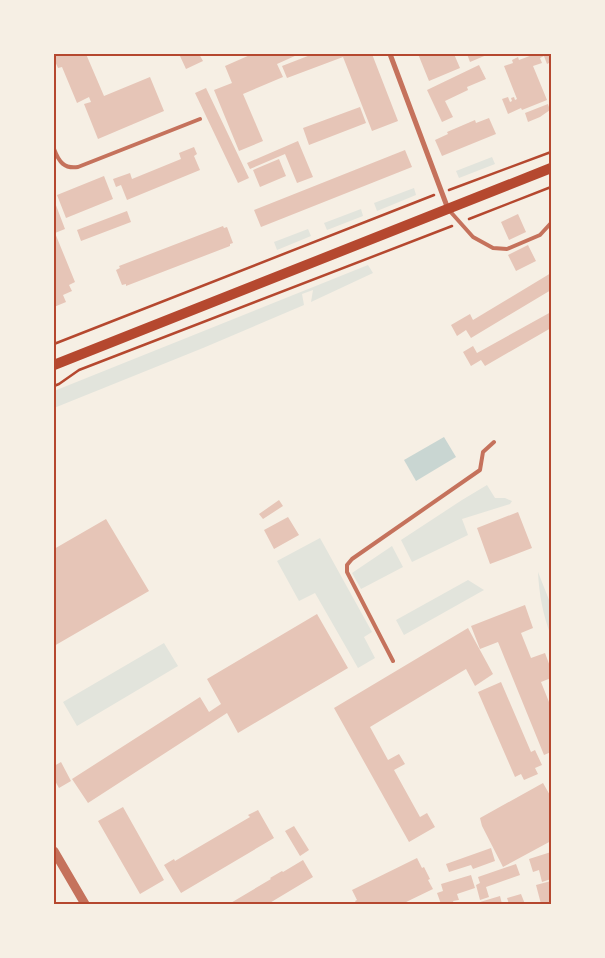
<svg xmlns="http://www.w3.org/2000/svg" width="605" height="958" viewBox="0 0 605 958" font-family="'Source Sans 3',sans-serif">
  <rect width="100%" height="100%" fill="#f6efe4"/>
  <path fill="#e2e4dc" d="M492,157L495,164L459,178L456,171Z
    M414,188L416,195L377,211L374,203Z
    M361,209L363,216L327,230L324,223Z
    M308,229L311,236L277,250L274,242Z
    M368,265L373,273L311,302L313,290L302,294L304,305L203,348L54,408V391Z
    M487,485L495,498H505L512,501L510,504L462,519L468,535L412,562L401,540L462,500Z
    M320,538L372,632L364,637L375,658L358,668L315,593L299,601L277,561Z
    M392,546L403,567L361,589L352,573Z
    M538,572L551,605V636C543,615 539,594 538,572Z
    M468,580L484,590L404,635L396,620Z
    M164,643L178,666L77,726L63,702Z"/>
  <path fill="#c9d6d2" d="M444,437L456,457L416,481L404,460Z"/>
  <path fill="#e6c5b7" d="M54,54H86L104,96L150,77L164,111L98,139L84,104L91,102L89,97L77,103L62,67L58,68L54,59Z
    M184,54H199L203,61L186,69L180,56Z
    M250,54H296L297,55L277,64L283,77L243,94L263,141L239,151L214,90L232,83L225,66L250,55Z
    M313,54H372L398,121L372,131L343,57L287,78L282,66Z
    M418,54H454L460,68L429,81Z
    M467,54H489L470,62Z
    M535,54H551V62L547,64L544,56L540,58L542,63L533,66L547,100L522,110L521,108L508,114L502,99L508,97L510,102L512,101L511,98L514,97L515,100L517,99L504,66L513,63L512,60L518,57L519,60Z
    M479,65L486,79L467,87L468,90L445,101L453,117L442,122L427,90Z
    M206,88L249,178L238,183L195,93Z
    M548,104L550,110L540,117L528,122L525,113Z
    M360,107L366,123L309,145L303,128Z
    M489,118L496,134L442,156L435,140L448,134L447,132L475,120L476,123Z
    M298,141L313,177L297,183L285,154L250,169L247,163Z
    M194,147L197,154L194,156L200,170L127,200L121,185L116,187L113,179L130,173L132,179L181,159L179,153Z
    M405,150L412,167L261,227L254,210Z
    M279,159L286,176L260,187L253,170Z
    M104,176L113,199L66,218L57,195Z
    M54,200L65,229L55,233L75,282L69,285L72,291L63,295L66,302L54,307Z
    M127,211L131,222L81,241L77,230Z
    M518,214L526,232L509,240L501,222Z
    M223,226L224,228L227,227L233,243L230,244V246L126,286V284L122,285L116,270L120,268L119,266Z
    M528,245L536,261L516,271L508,255Z
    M551,273V290L471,338L466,330L457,336L451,325L470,314L473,320Z
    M551,312V328L485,366L481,360L471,366L463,352L473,346L477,353Z
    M279,500L283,506L263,519L259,514Z
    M518,512L532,548L490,564L477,528Z
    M288,517L299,535L274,549L264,530Z
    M106,519L149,591L54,646V549Z
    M525,605L533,628L521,633L531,658L545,653L551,669V678L541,682L551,707V752L544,755L498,642L480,649L471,626Z
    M317,614L348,668L238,733L227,713L88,803L72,779L200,697L209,712L221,704L207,679Z
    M468,628L493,674L475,686L466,669L370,727L388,760L399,754L405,764L394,770L420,817L427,813L435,827L409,842L334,708Z
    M501,682L531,752L535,750L542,765L535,768L538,774L524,780L521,774L515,777L478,692Z
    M61,762L71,781L59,788L54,779V766Z
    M543,783L551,797V841L503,867L482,826L480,818Z
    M123,807L164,880L140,894L98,821Z
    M258,810L274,838L181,893L164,865L174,859L175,861L250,817L248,815Z
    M294,826L309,850L300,856L285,831Z
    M491,848L495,861L473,869L471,865L449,872L446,864Z
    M551,852V879L542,882L539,870L533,872L529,859Z
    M417,858L422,868L424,867L430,879L428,880L433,889L402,904H357L355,901L357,900L352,890Z
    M303,860L313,877L268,904H229L271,879L270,878L282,871L283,872Z
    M516,864L520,875L486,887L489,897L480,900L476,885L480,883L478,877Z
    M471,875L475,888L457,894L459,900L453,901L454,904H441L437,893L443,891L441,884Z
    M551,881V904H541L536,885Z
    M521,894L525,904H509L507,898Z
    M500,896L502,904H480V902Z"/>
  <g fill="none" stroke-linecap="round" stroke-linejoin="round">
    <path stroke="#b5482f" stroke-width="2.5" d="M449,190L551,152
      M469,219L551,187
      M54,344L434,195
      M54,386L59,384L79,370L452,226"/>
    <path stroke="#c5725c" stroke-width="4" d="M54,149C59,162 64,169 78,167L200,119
      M448,209L473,237L493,248L507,249L540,235L551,223
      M393,661L347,572V565L352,559L480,470L483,452L494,442"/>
    <path stroke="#c5725c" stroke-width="5" d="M390,54L448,209"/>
    <path stroke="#c5725c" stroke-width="9" d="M54,851L85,904"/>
    <path stroke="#b5482f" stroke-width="10" d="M54,365L551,168"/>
  </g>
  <rect width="605" height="958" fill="none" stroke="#f6efe4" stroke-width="110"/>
  <rect x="55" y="55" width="495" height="848" fill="none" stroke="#b5482f" stroke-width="2"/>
</svg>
